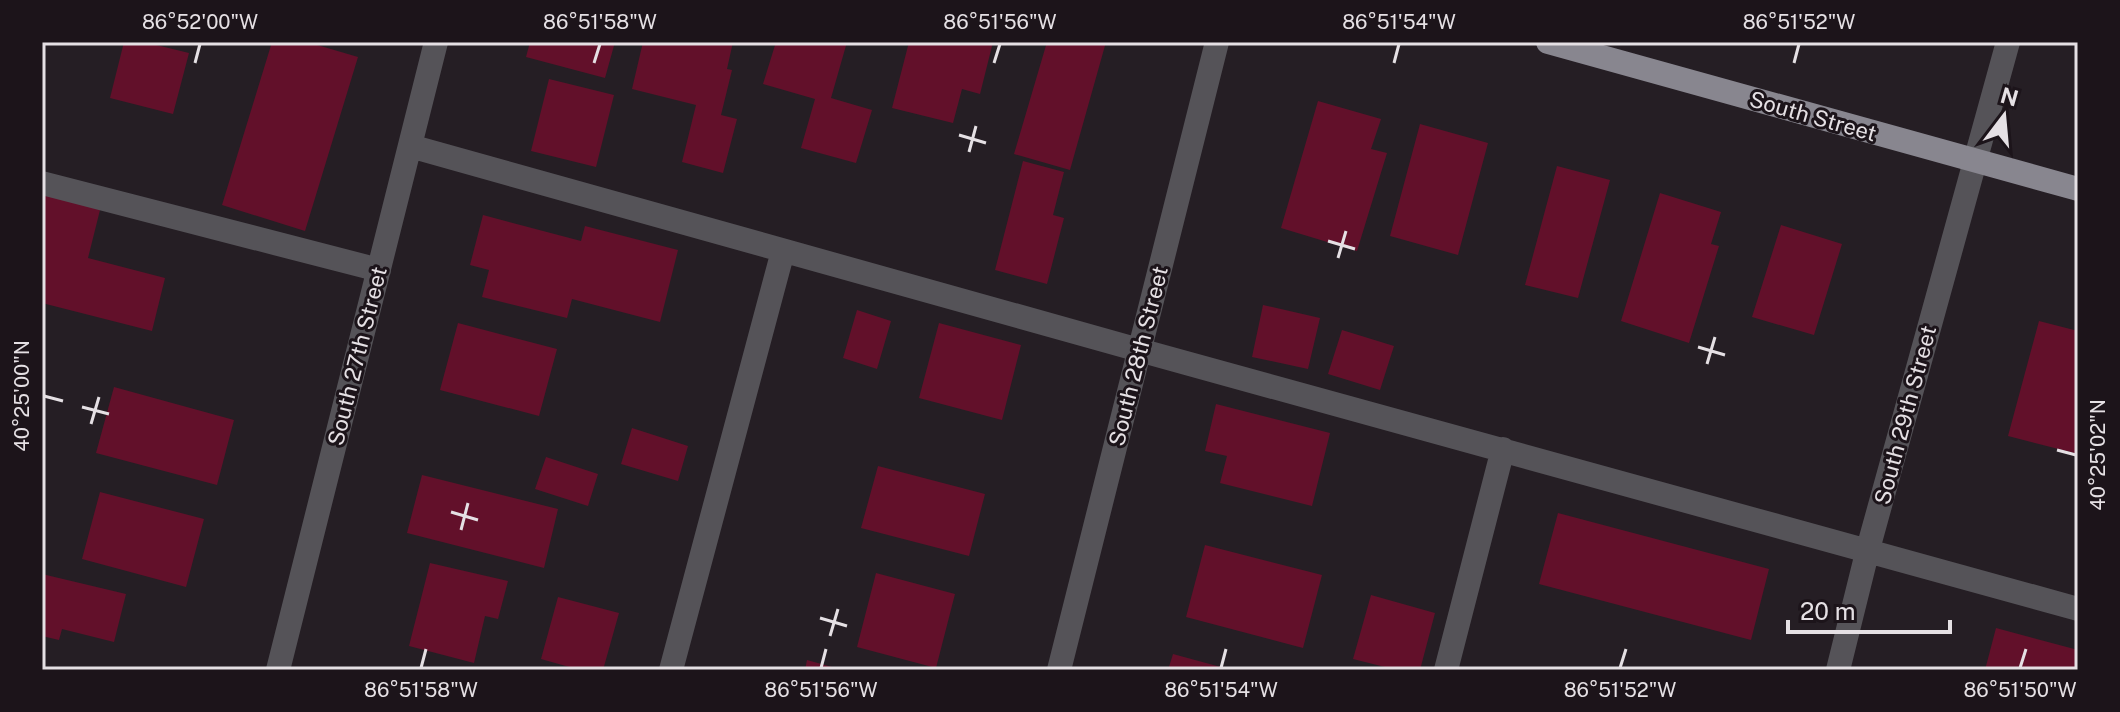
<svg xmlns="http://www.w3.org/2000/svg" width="2120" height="712" viewBox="0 0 2120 712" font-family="'Public Sans',sans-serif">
  <rect width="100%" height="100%" fill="#251e24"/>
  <path fill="#62102a" d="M124,42H144L189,53L173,114L110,98Z
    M272,42H307L358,57L305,231L222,205Z
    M530,42H615L605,78L526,57Z
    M643,42H733L727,69L732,70L721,115L737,119L723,173L682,162L696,105L632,89Z
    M776,42H847L831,98L872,110L856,163L801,148L815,99L763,84Z
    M909,42H993L980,94L962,89L953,123L892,108Z
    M1047,42H1106L1070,170L1014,154Z
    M549,79L614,95L596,167L531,151Z
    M1318,101L1381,119L1371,149L1387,153L1357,251L1281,228Z
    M1420,124L1488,143L1458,255L1390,236Z
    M1023,161L1064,172L1053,215L1064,218L1047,284L995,270Z
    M1557,166L1610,180L1578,298L1525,285Z
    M42,187L102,202L88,258L165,278L152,331L42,303Z
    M1660,193L1721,212L1711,244L1719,246L1689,343L1621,321Z
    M483,215L581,241L585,226L678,250L660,322L572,299L567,318L482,297L489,270L470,265Z
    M1781,225L1842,244L1814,335L1752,317Z
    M1263,305L1320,318L1308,369L1252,357Z
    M857,310L891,321L877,369L843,358Z
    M2039,321L2078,331V454L2008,436Z
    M458,323L557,349L539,416L440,390Z
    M939,323L1021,345L1002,420L919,398Z
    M1342,330L1394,346L1380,390L1328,374Z
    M114,387L234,420L217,485L96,453Z
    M1216,404L1330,433L1312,506L1220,483L1227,456L1205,451Z
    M632,428L688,446L678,481L621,464Z
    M546,457L598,474L588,506L535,489Z
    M878,466L985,494L969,556L861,528Z
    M422,475L558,509L544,568L407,533Z
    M100,492L204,519L186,587L82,559Z
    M1558,513L1769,569L1751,640L1539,584Z
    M1205,545L1322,575L1303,648L1186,617Z
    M430,563L508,581L498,619L485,616L474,663L409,646Z
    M876,573L955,594L936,668L857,647Z
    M42,574L126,594L114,642L62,629L59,640L42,636Z
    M1371,595L1435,613L1420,670H1397L1353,659Z
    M558,597L619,613L603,670H580L541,659Z
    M1996,628L2078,650V670H1985Z
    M1173,654L1228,669V670H1168Z
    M807,660L839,669V670H805Z"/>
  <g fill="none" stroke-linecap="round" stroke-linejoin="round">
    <path stroke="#555358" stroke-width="24" d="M410,146L1139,350L2078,609
      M42,183L379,270
      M278,670L436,42
      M671,670L783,251
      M1059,670L1217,42
      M1446,670L1503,449
      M1838,670L1868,549L2008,42"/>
    <path stroke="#88868f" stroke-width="24" d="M1548,42L2078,189"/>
  </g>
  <path fill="none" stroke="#e5e0e4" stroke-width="3" d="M195,63L200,44M594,63L600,44M994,63L1000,44M1394,63L1399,44M1794,63L1799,44M959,135L986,143M969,152L976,126M1328,241L1355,249M1338,258L1346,231M1698,347L1725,355M1707,364L1715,337M44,396L63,401M82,407L109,414M91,424L99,397M2057,450L2076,455M451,512L478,520M461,530L468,503M820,618L847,626M830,636L838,609M421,668L426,649M821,668L826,649M1221,668L1226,649M1620,668L1626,649M2020,668L2026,649"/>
  <g text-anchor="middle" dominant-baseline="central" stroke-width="6" stroke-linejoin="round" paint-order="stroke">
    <g font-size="22" fill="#e5e0e4" stroke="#1c141a">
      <text transform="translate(1813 116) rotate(16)">South Street</text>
      <text transform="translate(357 356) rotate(-76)">South 27th Street</text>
      <text transform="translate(1138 356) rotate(-76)">South 28th Street</text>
      <text transform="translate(1905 415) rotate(-75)">South 29th Street</text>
    </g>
  </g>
  <rect width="2120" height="712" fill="none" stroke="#1c141a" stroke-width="88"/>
  <g transform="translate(2004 116) rotate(16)" stroke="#1c141a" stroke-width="6" paint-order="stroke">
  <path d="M0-6L14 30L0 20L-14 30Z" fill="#e5e0e4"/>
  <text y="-12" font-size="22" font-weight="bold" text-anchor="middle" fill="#e5e0e4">N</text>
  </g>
  <path d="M1788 620v12h162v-12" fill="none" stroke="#e5e0e4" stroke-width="4"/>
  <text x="1800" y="620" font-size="24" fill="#e5e0e4" stroke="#1c141a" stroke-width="6" paint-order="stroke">20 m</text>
  <rect x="44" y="44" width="2032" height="624" fill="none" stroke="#e5e0e4" stroke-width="3"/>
  <g font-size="20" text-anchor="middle" fill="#e5e0e4">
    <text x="200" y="29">86°52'00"W</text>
    <text x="600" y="29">86°51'58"W</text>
    <text x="1000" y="29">86°51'56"W</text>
    <text x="1399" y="29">86°51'54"W</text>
    <text x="1799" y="29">86°51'52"W</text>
    <text transform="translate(22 396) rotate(-90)" y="7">40°25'00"N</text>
    <text transform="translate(2098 455) rotate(-90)" y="7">40°25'02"N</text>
    <text x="421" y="697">86°51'58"W</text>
    <text x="821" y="697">86°51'56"W</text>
    <text x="1221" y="697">86°51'54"W</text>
    <text x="1620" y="697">86°51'52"W</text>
    <text x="2020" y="697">86°51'50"W</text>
  </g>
</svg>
